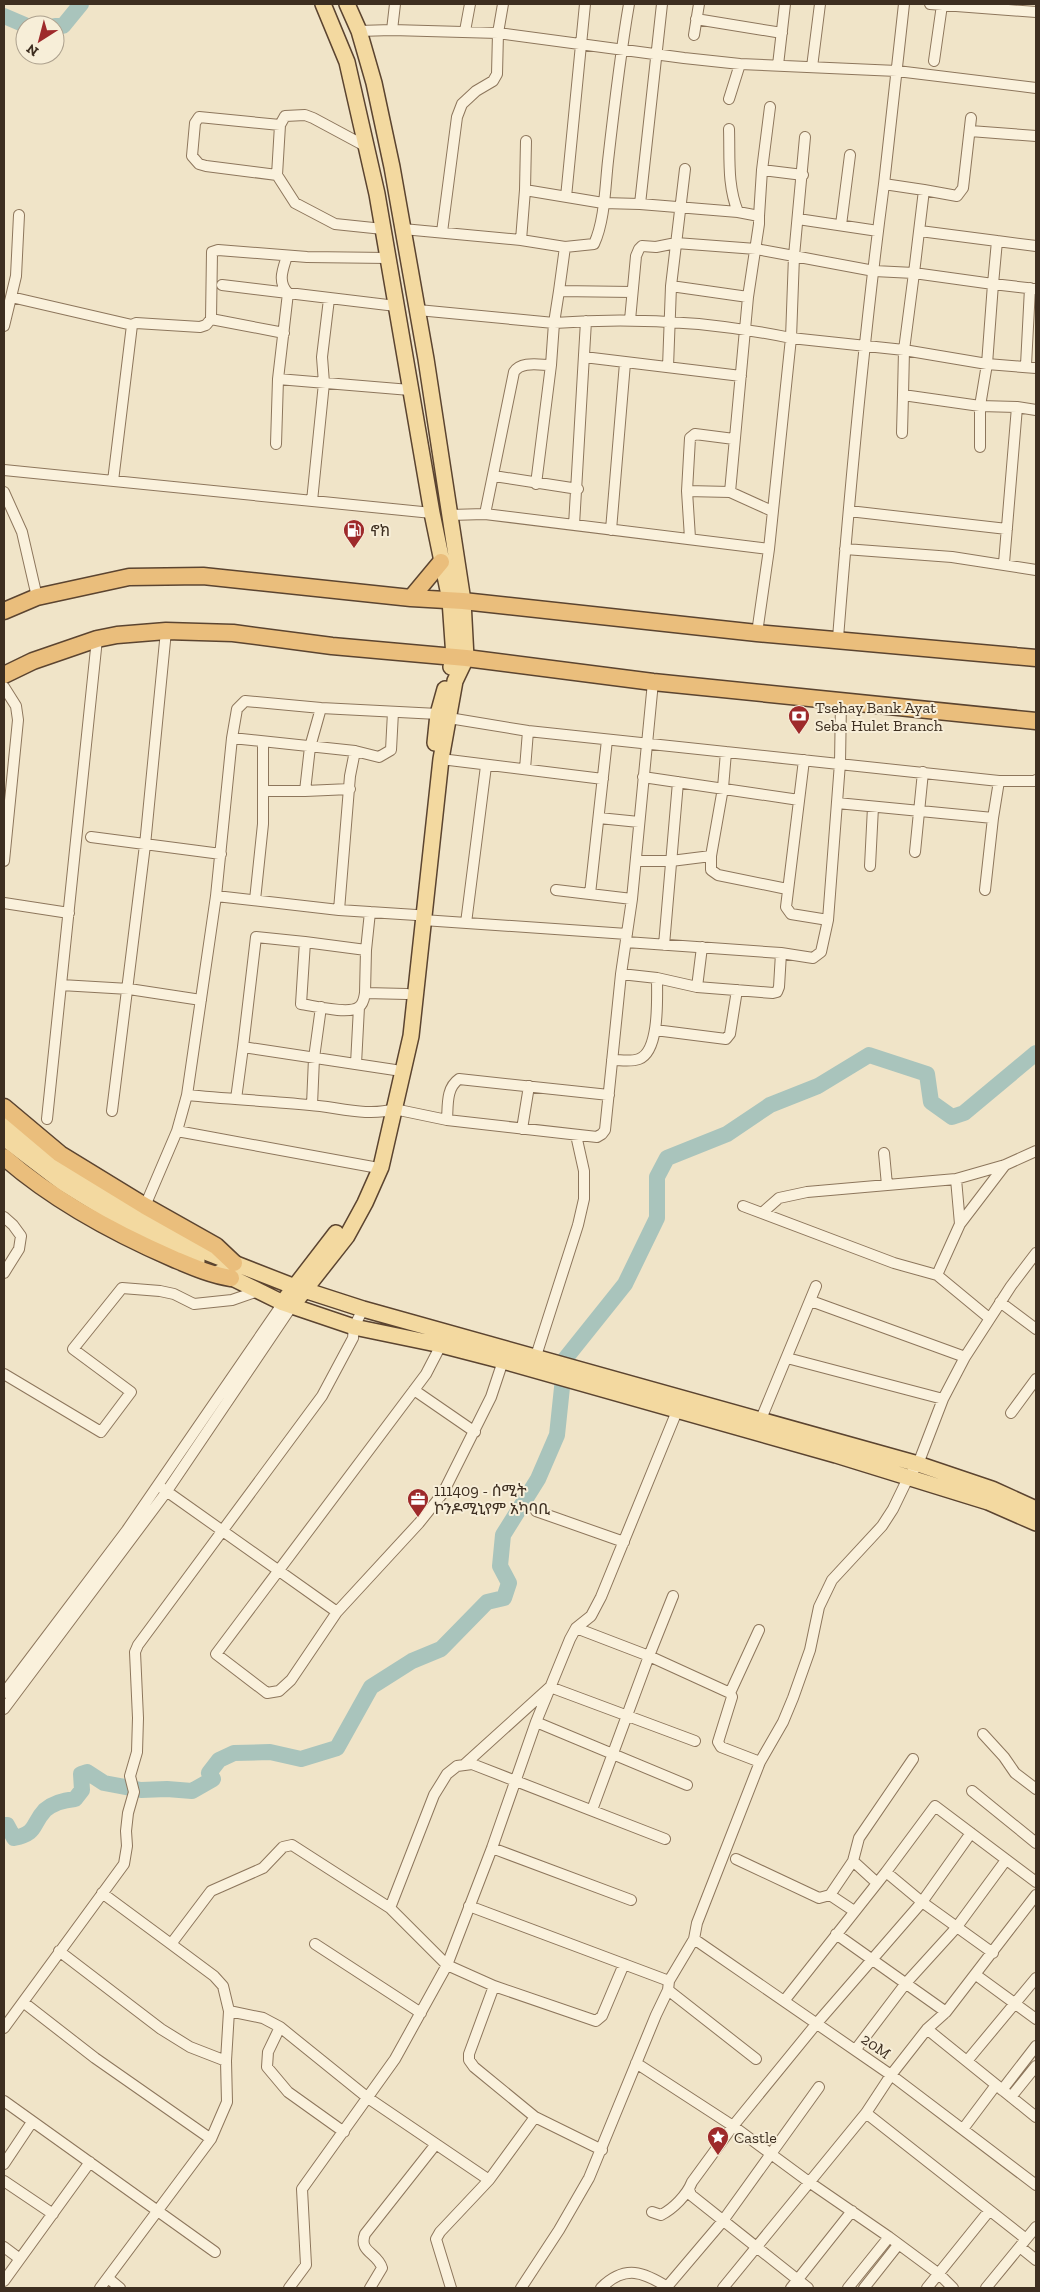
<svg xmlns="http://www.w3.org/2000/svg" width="1040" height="2292" viewBox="0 0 1040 2292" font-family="'Zilla Slab','Noto Sans Ethiopic',serif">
  <rect width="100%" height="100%" fill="#f0e4c8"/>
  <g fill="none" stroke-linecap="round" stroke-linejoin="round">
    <path stroke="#a9c4bc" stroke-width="16" d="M4,16L25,25
      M55,26H63L81,4
      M4,1825H7L14,1838C38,1833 31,1825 45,1810C53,1803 65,1800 75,1799L82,1790L81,1774L87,1772L104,1783L141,1790L167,1789L192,1791L213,1779L209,1773L219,1760L234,1753L270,1752L301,1759L337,1748L371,1687L412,1661L441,1649L487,1602L504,1598L509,1583L500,1566L503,1535L538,1479L557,1435L565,1359L625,1284L657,1218V1177L667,1158L727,1134L770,1105L818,1086L869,1055L927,1074L931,1102L952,1117L964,1113L1036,1053"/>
    <g stroke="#8d765c" stroke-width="12">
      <path id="minor" d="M930,4L1036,12
        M696,19L782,33
        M392,30L395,4
        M359,31L392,30L498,33L684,58L740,64L897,71L1036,88
        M465,31L470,4
        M694,35L699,4
        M934,61L942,5
        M778,65L785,4
        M812,67L820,4
        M729,99L740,64
        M729,129C730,157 727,185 738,212L759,216V224L748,297L730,492
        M970,131L1036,136
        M805,137L794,256L874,271L914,273L924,190L884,184C864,335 850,487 838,638
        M367,147L313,118L305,115L285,116L280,125L277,175L295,203L335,224L383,229
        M762,170L770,107
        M277,175L206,166L199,164L192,156L195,123L199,117L280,125
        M884,184L904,4
        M525,190L526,141
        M924,190L957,196L963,188L971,118
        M566,197L585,4
        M640,204L662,4
        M759,216L762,170L803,175
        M798,219L878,231
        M841,225L850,155
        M403,229L521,240L565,247L559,291
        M920,231L997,241L993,284L914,273L904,350L903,395L980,406L1017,407L1036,410
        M442,232L457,117L462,104L476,91L493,81L497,74L498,33L503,4
        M521,240L525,190L603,203L640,204L738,212
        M997,241L1036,246
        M565,247L594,244C605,220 605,187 608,161C614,108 620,56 629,4
        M222,285L396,306
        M671,286L748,297
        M11,297L16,276L19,215
        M418,310L554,323L559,291L632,292
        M211,319L284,333
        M630,320L636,256L639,249L642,246L656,247L676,243L756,249L794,256L791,338L904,350L987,364L1036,368
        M4,326L11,297L132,325
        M584,357L741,376
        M1026,365L1030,288
        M668,367L671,286L685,169
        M278,379L410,390
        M902,433L903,395
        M276,444L278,379L288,293C277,282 283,269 287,256
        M980,447V406L987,364L993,284L1036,289
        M4,470L432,513
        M494,476L578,489
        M113,481L132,325L136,323L200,327L206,325L211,319L212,252L218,250L307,257L388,258
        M536,484L551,365
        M687,491L730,492L772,511
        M4,492L22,532L37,597
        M312,501L324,383L322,357L329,299
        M849,511L1007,529
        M450,515L485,514L514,372C521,361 539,365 551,365L554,323C633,317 714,322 791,338L769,549L485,514
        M574,525L586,321
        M611,530L625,363
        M690,538L687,491L690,438L695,434L734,439
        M845,549L952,557L1036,570
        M1004,563L1017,407
        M757,633L769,549
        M4,687L16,706L18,720L4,861
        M321,708L310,747L305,791L350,789
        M449,718L528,731L999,781H1035L1036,780
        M232,738L355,751L379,757L391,750L393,712
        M726,752L723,788L711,856V870L718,875L787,889
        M441,759L603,779
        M804,760L786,907L791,914L828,920
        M525,769L528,731
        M643,777L799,800
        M264,791H305
        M837,803L993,818L999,781
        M599,818L639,822
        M91,837L221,854
        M915,852L923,772
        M636,861H671L711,856
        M870,866L873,807
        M556,890L632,899
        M985,890L993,818
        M590,894L607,740
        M216,896L339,910L416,915
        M255,900L263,824V742
        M4,903L69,913
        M339,910L350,776L355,751
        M423,920L627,934
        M466,923L486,766
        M305,942L256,937L243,1047L395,1070
        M626,942L781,953L813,958L821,952L828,920L840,763L841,700
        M664,945L678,782
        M366,950L370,912
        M621,974L657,978L697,987L773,993L777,992L779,987L781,953
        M61,985L129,989L201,1000
        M697,987L702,947
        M365,993L366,950L305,942L301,1004C314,1006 349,1015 359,1007C364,1003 364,998 365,993L407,994
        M655,1030L726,1039L730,1034L737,990
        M612,1060C621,1060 631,1062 639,1059C660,1051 657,997 657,978
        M356,1064L359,1007
        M187,1095C228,1099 269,1101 310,1105C337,1107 368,1117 394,1109L447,1120L597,1137L602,1134L605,1130L621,974L632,899L653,682
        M236,1099L243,1047
        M312,1105L314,1058L321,1007
        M112,1111L145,845L166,631
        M47,1119L97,639
        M447,1120C448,1105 446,1088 459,1079L609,1095
        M522,1129L529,1086
        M177,1131L373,1167
        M884,1153L887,1185
        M956,1179L960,1224L937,1275L989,1318
        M145,1206L177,1131L187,1095L216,896L232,738L237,709L245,701L321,708L438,714
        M743,1206L894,1263L937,1275
        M762,1213L779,1198L807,1192L956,1179L1005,1165L1036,1151
        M4,1217L13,1225L21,1236L19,1249L4,1273
        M960,1224L1005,1165
        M811,1301L965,1357
        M1000,1302L1036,1329
        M441,1345L426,1374L216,1654L267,1693L279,1691L291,1680L337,1612L419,1523L443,1493L491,1397L503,1361
        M536,1356L578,1225L584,1199V1171L576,1135
        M787,1358L943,1399
        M4,1374L101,1432L131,1392L73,1349L122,1288L160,1291L174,1294L194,1304L232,1300L258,1291
        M414,1390L475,1432
        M1011,1413L1036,1379
        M761,1419L816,1286
        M162,1488L337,1612
        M536,1511L624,1542
        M576,1628L649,1656L730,1693L732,1697L718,1742L721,1747L760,1762
        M4,1693L127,1530L283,1303
        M730,1693L759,1630
        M4,1709L167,1491L292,1306
        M536,1722L687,1785
        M983,1734L1004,1757L1015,1773L1036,1789
        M465,1764L550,1687L695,1741
        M972,1791L1036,1843
        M592,1810L649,1656L673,1596
        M492,1848L631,1900
        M736,1859L819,1898L830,1895L854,1911
        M886,1872L922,1902L993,1953
        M877,1883L853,1861L859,1838L913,1759
        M102,1893L171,1944L211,1891L263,1868L283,1847L292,1845L390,1908L447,1965L494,1986L596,2021L602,2016L624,1964
        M830,1895L853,1861
        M469,1906L669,1981
        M390,1908L434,1795L447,1774L457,1766L472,1764L665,1839
        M836,1934L946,2012
        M694,1939L891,2075L1036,2185
        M315,1944L421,2013
        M59,1951L161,2029L190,2047L226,2061
        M976,1975L1036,2019
        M494,1986L469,2054V2060L474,2067L535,2117L602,2150
        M668,1990L756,2059
        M784,2001L886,1872L935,1806L1036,1882
        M23,2002L95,2058L211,2139L227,2102L226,2061L229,2011L223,1986L214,1976L171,1944
        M229,2011L263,2018L280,2027L368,2098L489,2180
        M280,2027L268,2052L267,2067L288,2092L344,2132
        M4,2028L124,1864L127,1846L126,1831L128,1813L134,1792L130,1776L137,1752L138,1718L135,1652L138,1645L322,1396L353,1338L354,1327L363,1309
        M927,2029L1036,2117
        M856,2049L906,1983L956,1928L1006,1860
        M967,2061L1036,1978
        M636,2063L733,2126L809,2182L889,2237L939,2274L953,2288
        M1002,2090L1036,2046
        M1011,2097L1036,2066
        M4,2101L215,2252
        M866,2113L1026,2239
        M963,2129L996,2085
        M4,2164L32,2122
        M4,2181L53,2214
        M689,2189L691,2195L808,2288
        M652,2212L661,2215C673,2209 687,2195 692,2182L733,2126L817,2023L922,1902L971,1833
        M4,2247L20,2259
        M1020,2247L1036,2260
        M108,2278L120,2288
        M4,2281L90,2162
        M100,2288L211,2139
        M289,2288L306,2265L302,2189L395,2059L447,1965L492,1848L536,1722L570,1639L576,1628L591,1616L601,1597L677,1411
        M370,2288L382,2268C378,2253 358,2252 365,2234L436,2144
        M451,2288L436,2239L440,2232L489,2180L535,2117
        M521,2288L559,2230L589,2178L656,2015L668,1990L669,1981L694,1939L697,1923L760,1762L783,1722L793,1698L810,1650L819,1607L832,1580L882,1526L893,1509L908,1478L918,1464L943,1399L965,1357L1011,1286L1036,1253
        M601,2288C625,2264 644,2272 669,2288
        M666,2288L722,2222L819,2087
        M723,2288L866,2113L891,2075L927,2029L946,2012L1036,1895
        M791,2288L852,2211
        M848,2288L889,2237
        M864,2288L898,2245
        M927,2288L989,2211
        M986,2288L1036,2227"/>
    </g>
    <g stroke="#5b4430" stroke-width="18">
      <path id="primary" d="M323,4L347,62L377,194L432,513L450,600L454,657L451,667
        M435,743L438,714L445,689
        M4,1120L62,1167L175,1235L208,1253L295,1287L363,1309L918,1464L992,1489L1036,1509
        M4,1138L63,1183L136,1228L197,1261
        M220,1272L283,1303L354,1327L441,1345L503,1361L836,1455L988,1502L1036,1523
        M286,1298L336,1233
        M292,1306L347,1236L365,1203L381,1167L411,1036L441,759L455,681L466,658L463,601L426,359L392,167L374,83L359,31L347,4"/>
    </g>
    <g stroke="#5b4430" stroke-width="19">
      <path id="trunk" d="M411,598L441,562
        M4,611L37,597L129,577L203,576L411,598L463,601L757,633L1036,658
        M4,675L33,661L97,639L117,635L166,631L233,633L332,646L466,658L653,682L1036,721
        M4,1107L60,1154L145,1206L216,1246L234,1263
        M4,1157C53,1200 114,1233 174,1259C193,1267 211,1275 231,1278"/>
    </g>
    <use href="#minor" stroke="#faf1dc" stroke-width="10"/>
    <use href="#primary" stroke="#f3d9a0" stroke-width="15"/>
    <use href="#trunk" stroke="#eabe7c" stroke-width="16"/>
  </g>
  <defs>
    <g id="fuel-pin" transform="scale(1.125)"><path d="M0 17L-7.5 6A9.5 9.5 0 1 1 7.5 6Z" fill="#9e2a2b" stroke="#f7eed8"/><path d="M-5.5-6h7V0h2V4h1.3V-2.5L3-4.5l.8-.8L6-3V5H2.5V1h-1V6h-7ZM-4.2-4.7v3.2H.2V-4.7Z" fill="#fff"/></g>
    <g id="bank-pin" transform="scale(1.125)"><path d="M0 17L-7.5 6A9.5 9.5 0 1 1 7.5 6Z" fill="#9e2a2b" stroke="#f7eed8"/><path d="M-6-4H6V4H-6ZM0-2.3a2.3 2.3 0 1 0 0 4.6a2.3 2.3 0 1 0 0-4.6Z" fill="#fff"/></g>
    <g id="office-pin" transform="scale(1.125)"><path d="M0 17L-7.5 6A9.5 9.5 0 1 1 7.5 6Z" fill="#9e2a2b" stroke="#f7eed8"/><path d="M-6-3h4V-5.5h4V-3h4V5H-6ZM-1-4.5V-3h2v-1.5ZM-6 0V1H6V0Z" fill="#fff"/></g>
    <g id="sight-pin" transform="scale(1.125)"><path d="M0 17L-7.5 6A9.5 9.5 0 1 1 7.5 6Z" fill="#9e2a2b" stroke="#f7eed8"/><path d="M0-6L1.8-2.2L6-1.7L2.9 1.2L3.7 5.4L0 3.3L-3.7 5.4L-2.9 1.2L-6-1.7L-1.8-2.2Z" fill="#fff"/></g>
  </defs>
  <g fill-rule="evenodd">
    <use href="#fuel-pin" x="354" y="530"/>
    <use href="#bank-pin" x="799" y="716"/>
    <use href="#office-pin" x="418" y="1499"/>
    <use href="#sight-pin" x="718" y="2137"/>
  </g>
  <g text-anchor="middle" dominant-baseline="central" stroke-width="4" stroke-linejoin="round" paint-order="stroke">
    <g font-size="16" fill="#3d2e20" stroke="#f7eed8" text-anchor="start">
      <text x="370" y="530">ኖክ</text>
      <text x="815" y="707">Tsehay Bank Ayat<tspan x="815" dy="18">Seba Hulet Branch</tspan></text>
      <text x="434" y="1490">111409 - ሰሚት<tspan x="434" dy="18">ኮንዶሚኒየም አካባቢ</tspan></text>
      <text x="734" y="2137">Castle</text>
    </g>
    <g font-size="16" fill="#3d2e20" stroke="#f7eed8">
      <text transform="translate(876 2046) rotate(35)">20M</text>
    </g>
  </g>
  <rect width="1040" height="2292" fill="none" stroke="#3d2e20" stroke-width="10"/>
  <g transform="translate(40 40) rotate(216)"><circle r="24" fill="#f7eed8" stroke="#ada18e"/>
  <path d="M0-4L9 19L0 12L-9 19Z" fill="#9e2a2b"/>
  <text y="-8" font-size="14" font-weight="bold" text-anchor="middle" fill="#3d2e20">N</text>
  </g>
</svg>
